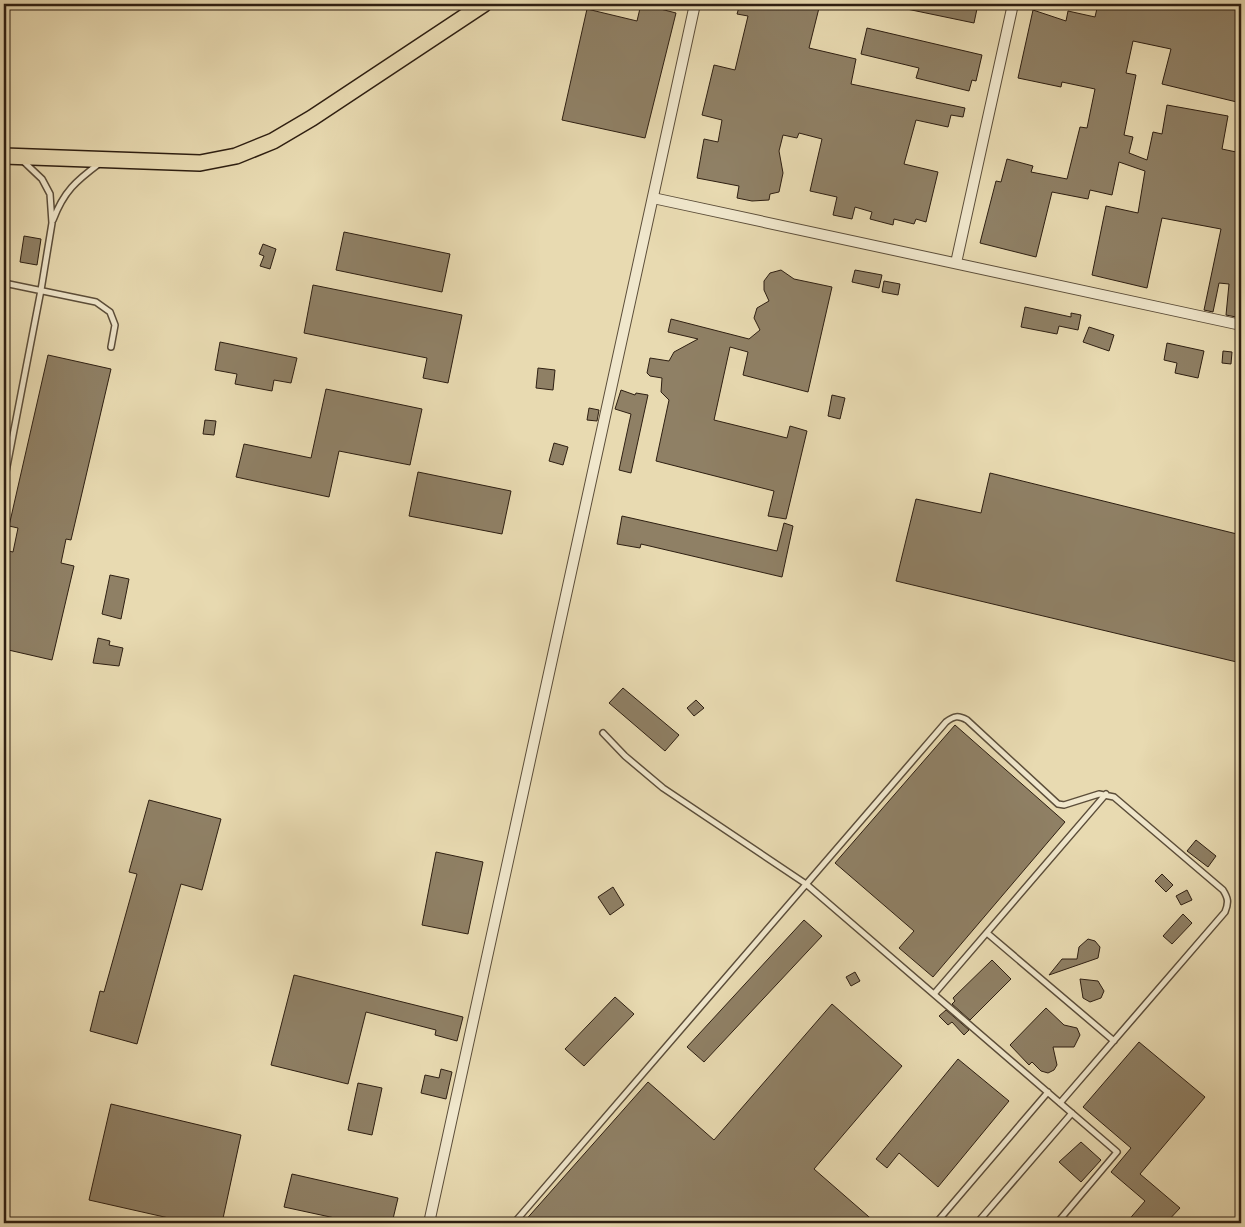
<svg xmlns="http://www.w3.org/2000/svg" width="1245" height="1227" viewBox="0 0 1245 1227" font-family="Cardo,serif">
  <rect width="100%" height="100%" fill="#e8dab1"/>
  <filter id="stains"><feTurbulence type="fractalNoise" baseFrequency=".004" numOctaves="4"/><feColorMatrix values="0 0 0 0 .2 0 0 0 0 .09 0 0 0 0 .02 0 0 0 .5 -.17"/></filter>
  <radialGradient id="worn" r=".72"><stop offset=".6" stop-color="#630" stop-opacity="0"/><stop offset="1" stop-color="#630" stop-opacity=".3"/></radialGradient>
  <path fill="#8f8065" stroke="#2e1f12" d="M641,4L676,13L645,138L562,120L587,9L637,21Z
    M740,4H820L809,48L856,59L851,84L965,108L963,117L951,115L948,127L916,120L904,164L938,172L926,222L916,219L914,224L894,219L893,225L870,219L872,212L855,207L852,219L833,215L837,197L810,191L822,139L799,133L797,138L783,135L779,151L783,173L779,192L770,194L769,200L752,201L737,198L739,186L697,178L704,139L718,142L722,120L702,115L714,65L735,70L748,16L737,14Z
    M902,4H978L974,23L902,8Z
    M1098,4H1241V103L1162,84L1171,49L1133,41L1126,73L1136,75L1124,135L1133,137L1129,153L1147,160L1153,132L1162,134L1167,105L1228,116L1222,149L1241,153V318L1226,315L1229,284L1219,283L1213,312L1204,310L1221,229L1162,218L1147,288L1092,275L1106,206L1138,213L1145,171L1119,162L1112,195L1090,190L1088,199L1052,192L1036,257L980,243L996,181L1001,182L1007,159L1033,166L1031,172L1067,179L1080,127L1087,128L1095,89L1062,82L1061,87L1018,78L1033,10L1066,21L1068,11L1095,17Z
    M867,28L982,55L976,81L972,80L969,91L916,78L919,68L861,54Z
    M344,232L450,254L442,292L336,270Z
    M24,236L41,239L37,265L20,262Z
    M263,244L276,249L270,269L260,266L264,256L259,254Z
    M781,270L794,279L832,287L808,392L743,375L748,352L730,347L714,420L787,438L790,426L807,431L786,519L768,516L774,491L656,461L669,400L661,392L662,378L650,376L647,373L650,358L669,361L674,352L698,339L668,332L671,319L749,339L760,330L754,318L757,308L769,301L764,290V281L770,273Z
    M855,270L882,275L879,288L852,282Z
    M884,281L900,284L898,295L882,292Z
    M313,285L462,315L448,383L423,378L427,358L304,333Z
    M1025,307L1071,317V313L1081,315L1078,330L1059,326L1057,334L1021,327Z
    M1089,327L1114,335L1109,351L1083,342Z
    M220,342L297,358L291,383L274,380L272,391L235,384L237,374L215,370Z
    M1167,343L1204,351L1198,378L1175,373L1177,363L1164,360Z
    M1223,351L1232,352L1231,364L1222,363Z
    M48,355L111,369L71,540L66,539L61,563L74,566L52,660L4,649V550L13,552L18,528L9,526Z
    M538,368L555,370L553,390L536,388Z
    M326,389L422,409L410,465L339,451L329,497L236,477L244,444L311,458Z
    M621,390L635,395L636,393L648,395L631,473L619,470L631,414L615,409Z
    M832,395L845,398L840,419L828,416Z
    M589,408L599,410L597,421L587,420Z
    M205,420L216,421L214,435L203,434Z
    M554,443L568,447L563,465L549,461Z
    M418,472L511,491L502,534L409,516Z
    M990,473L1241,535V663L896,581L916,499L981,513Z
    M622,516L777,551L784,523L793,526L782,577L641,544L640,548L617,544Z
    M110,575L129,579L121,619L102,614Z
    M98,638L110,641L109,645L123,648L119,666L93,663Z
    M623,688L679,735L665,751L609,703Z
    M696,700L704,708L694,716L687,708Z
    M955,725L1065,822L933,977L899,948L914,931L835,863Z
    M149,800L221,819L202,890L181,884L137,1044L90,1031L100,991L104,992L137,874L129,872Z
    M1196,840L1216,856L1208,867L1187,851Z
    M436,852L483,862L468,934L422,925Z
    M1162,874L1173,885L1166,892L1155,881Z
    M613,887L624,905L610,915L598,897Z
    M1187,890L1192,900L1181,905L1176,896Z
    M1183,914L1192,923L1172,944L1163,936Z
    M804,920L822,936L704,1062L687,1047Z
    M1088,939L1095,941L1100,947L1098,958L1049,975L1062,959H1077L1079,947Z
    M992,960L1011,979L970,1020L952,1004L955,1001L953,998Z
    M855,972L860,981L851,986L846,977Z
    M294,975L463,1017L457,1041L435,1035L436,1030L366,1012L348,1084L271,1065Z
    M1080,979L1098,981L1104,991L1101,998L1090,1002L1083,998Z
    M615,997L634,1014L584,1066L565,1049Z
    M832,1004L902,1066L814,1169L876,1223H523L648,1082L714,1140Z
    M1046,1008L1064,1025L1077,1028L1080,1035L1074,1047H1053L1057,1065L1054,1070L1048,1073L1041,1071L1032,1062L1029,1065L1010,1045Z
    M946,1010L969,1030L964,1035L952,1022L948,1025L939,1016Z
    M1139,1042L1205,1097L1140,1174L1180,1208L1166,1223H1126L1145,1201L1111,1172L1131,1148L1083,1107Z
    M958,1059L1009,1101L938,1187L899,1153L887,1168L876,1159Z
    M441,1069L452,1072L446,1099L421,1093L425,1075L439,1078Z
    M358,1083L382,1088L372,1135L348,1130Z
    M111,1104L241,1135L222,1223H191L89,1200Z
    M1081,1142L1101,1160L1081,1182L1059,1162Z
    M292,1174L398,1198L392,1223H358L284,1207Z"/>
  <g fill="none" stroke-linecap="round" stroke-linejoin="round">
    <g stroke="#5c4e3a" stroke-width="8">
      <path id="lane" d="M53,220C64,191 76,181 100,163
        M4,283L96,302L110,312L115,325L111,347
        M4,482L41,290L52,223L50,194L42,179L22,160
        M603,733L625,756L663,788L806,884L1117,1152L1057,1223
        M987,933L1114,1041
        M934,994L1106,794
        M514,1223L946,722C954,716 958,715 967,720L1058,804L1064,805L1099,794L1114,797L1223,890C1228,898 1229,902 1225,912L1060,1103
        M936,1223L1048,1092
        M977,1223L1072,1113"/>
    </g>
    <g stroke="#5c4e3a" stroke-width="12">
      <path id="street" d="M653,198L1241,325
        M956,263L1013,4
        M429,1223L695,4"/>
    </g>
    <g stroke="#2e1f12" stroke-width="18">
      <path id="primary" d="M4,156L200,163L236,156L273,141L312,118L484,4"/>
    </g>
    <use href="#lane" stroke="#f0e7cc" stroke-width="5"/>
    <use href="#street" stroke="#f0e7cc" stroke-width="10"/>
    <use href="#primary" stroke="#e8dab1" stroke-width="15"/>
  </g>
  <rect width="1245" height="1227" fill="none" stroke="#e8dab1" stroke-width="20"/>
  <rect x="5" y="5" width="1235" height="1217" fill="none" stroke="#2e1f12" stroke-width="2.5"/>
  <rect x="10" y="10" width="1225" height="1207" fill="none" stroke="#2e1f12"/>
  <rect width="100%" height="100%" filter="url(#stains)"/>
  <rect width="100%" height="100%" fill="url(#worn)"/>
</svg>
